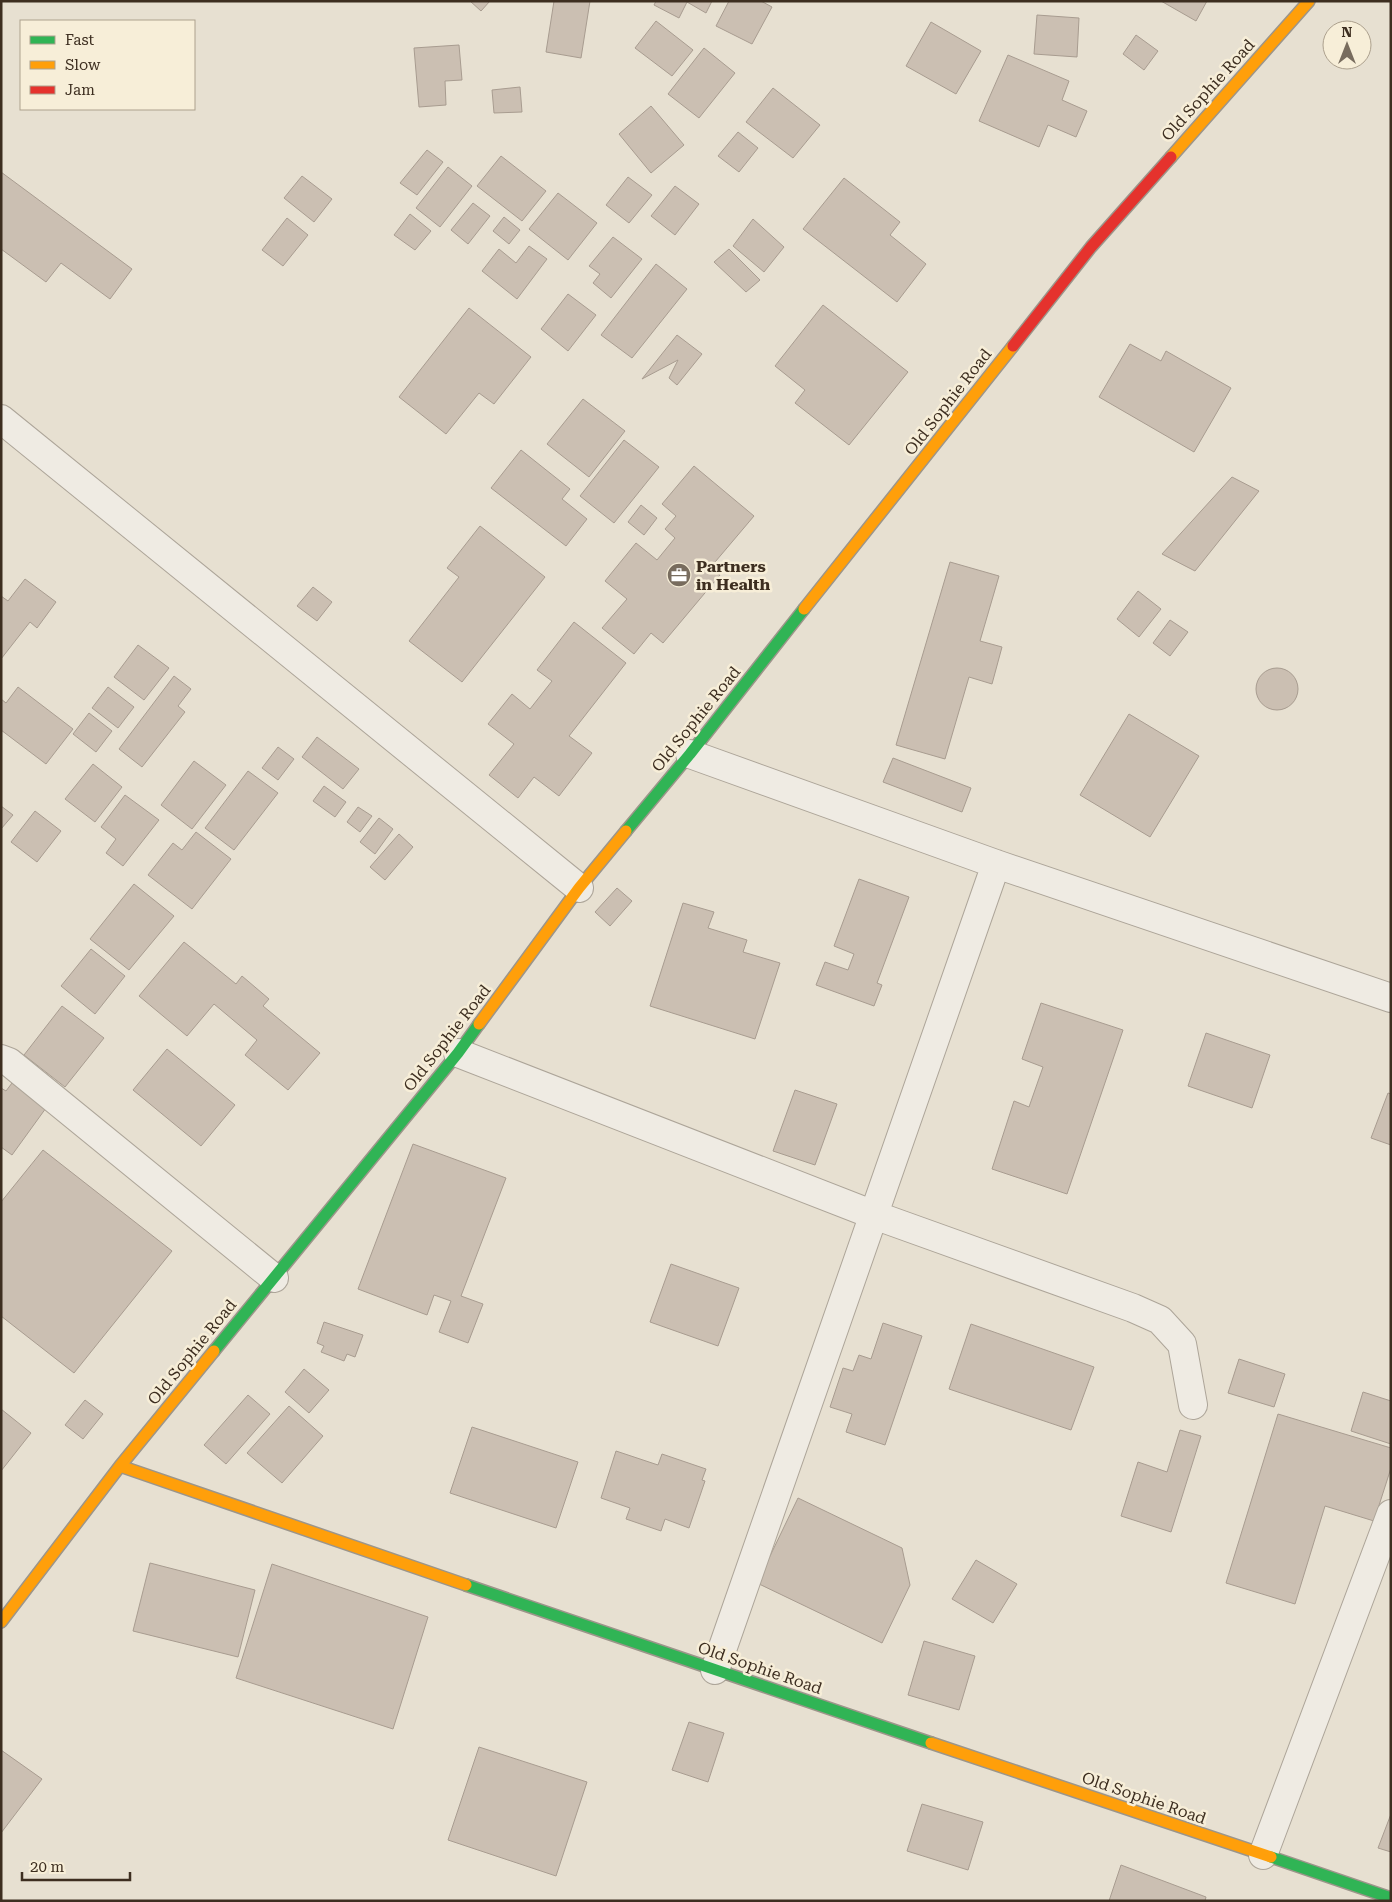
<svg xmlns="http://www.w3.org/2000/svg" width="1392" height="1902" viewBox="0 0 1392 1902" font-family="'Roboto Serif',serif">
  <rect width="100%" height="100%" fill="#e7e0d1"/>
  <path fill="#cbbfb2" stroke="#a89c90" d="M470,1H490L481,11Z
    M554,1H590L581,58L546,52Z
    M656,1H712L706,13L687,2L679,18L654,5Z
    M729,1H761L772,7L752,44L716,26Z
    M1161,1H1207L1196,21Z
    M1037,15L1079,18L1077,57L1034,54Z
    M656,21L693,50L672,76L635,48Z
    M931,22L981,51L956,94L906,66Z
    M1136,35L1158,51L1144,70L1123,54Z
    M459,45L462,80L445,81L446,105L419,107L414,48Z
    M704,48L735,73L699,118L668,94Z
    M1008,55L1069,81L1062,100L1087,111L1076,137L1048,125L1039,147L979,121Z
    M520,87L522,112L494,113L492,90Z
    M773,88L820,125L793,158L746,122Z
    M651,106L684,145L651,173L619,134Z
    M738,132L758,148L739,172L718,156Z
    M427,150L443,162L417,195L400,183Z
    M501,156L546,191L522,221L477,186Z
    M448,167L472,186L440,227L416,208Z
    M1,172L132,269L110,299L61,263L46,282L1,249Z
    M302,176L332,199L314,222L284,198Z
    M628,177L652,195L629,223L606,205Z
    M844,178L900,222L890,235L926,264L897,302L803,229Z
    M675,186L699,204L675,235L651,216Z
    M558,193L597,223L568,260L529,229Z
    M473,203L490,216L468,244L451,230Z
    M410,214L431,231L415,250L394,235Z
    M504,217L520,230L509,244L493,231Z
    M287,218L308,235L283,266L262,250Z
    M753,219L784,247L764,272L733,246Z
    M613,237L642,259L611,298L593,283L600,274L589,266Z
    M529,246L547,259L517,299L482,271L499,249L516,263Z
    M729,249L760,280L746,292L714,262Z
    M656,264L687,289L632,358L601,335Z
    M568,294L596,315L568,351L541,329Z
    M823,305L908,372L849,445L795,403L805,390L775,366Z
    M469,308L531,357L494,404L479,393L446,434L399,397Z
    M677,335L702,354L677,385L669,378L678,360L642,379Z
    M1130,344L1161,361L1166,351L1231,388L1194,452L1099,397Z
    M583,399L625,431L589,477L547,444Z
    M624,440L659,467L614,523L580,496Z
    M521,450L570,489L562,499L587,519L566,546L491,488Z
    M694,466L754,516L710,568L720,575L663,643L651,633L634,654L602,628L627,599L605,581L636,543L657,560L675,538L665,529L676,516L662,504Z
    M1232,477L1259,491L1195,571L1162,554Z
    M641,505L657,518L644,535L628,522Z
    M480,526L545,577L462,682L409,641L459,577L447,568Z
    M950,562L999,576L980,641L1002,647L992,684L969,677L945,759L896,745Z
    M25,579L56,602L37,628L30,622L1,659V596L8,601Z
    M313,587L332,602L317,621L297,606Z
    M1138,591L1161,609L1139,637L1117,619Z
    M1170,620L1188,632L1170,656L1153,643Z
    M574,622L626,663L569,736L592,753L559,796L534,777L518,798L489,775L514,744L488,724L512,694L530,709L552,681L537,670Z
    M138,645L169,668L144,700L114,677Z
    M1256 689a21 21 0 1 1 42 0a21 21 0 1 1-42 0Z
    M174,676L191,689L178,706L185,712L142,767L119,749Z
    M18,687L73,729L46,764L1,730V699L6,703Z
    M108,687L134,707L118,728L92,708Z
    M89,713L112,731L96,752L73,734Z
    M1129,714L1199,756L1150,837L1080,795Z
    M317,737L359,769L343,789L302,757Z
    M278,747L294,759L278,780L262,768Z
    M893,758L971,788L962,812L883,782Z
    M194,761L226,785L192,829L161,805Z
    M93,764L122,787L95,822L65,799Z
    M248,771L278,793L234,850L205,828Z
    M324,786L346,802L335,817L313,801Z
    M125,795L159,820L123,866L106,853L116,839L101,827Z
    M1,806L13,815L1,829Z
    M358,807L372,816L360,832L347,822Z
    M35,811L61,831L37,862L11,842Z
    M379,818L393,829L375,854L360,842Z
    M196,832L231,859L192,909L148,875L173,843L182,850Z
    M399,834L413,847L385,880L370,867Z
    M859,879L909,897L877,983L882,985L874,1006L816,985L825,962L848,970L854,954L834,946Z
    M134,884L174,916L129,970L90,939Z
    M617,888L632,901L610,926L595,912Z
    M683,903L714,912L708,928L747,940L743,952L780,963L755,1039L650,1006Z
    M184,942L236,984L242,976L269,999L263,1006L320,1053L288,1090L245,1055L257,1040L214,1004L187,1036L139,996Z
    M91,949L125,976L95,1014L61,986Z
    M1041,1003L1123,1030L1067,1194L992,1169L1014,1101L1029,1107L1043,1067L1022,1059Z
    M62,1006L104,1038L65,1087L24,1055Z
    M1206,1033L1270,1055L1252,1108L1188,1086Z
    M167,1049L235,1105L201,1146L133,1090Z
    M12,1083L46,1108L12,1155L1,1147V1088L6,1091Z
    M795,1090L837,1104L815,1165L773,1151Z
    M1388,1093L1391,1094V1145L1371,1138Z
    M413,1144L506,1178L461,1296L483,1304L468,1343L439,1332L451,1301L434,1295L427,1315L358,1289Z
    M43,1150L172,1251L74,1373L1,1316V1202Z
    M671,1264L739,1288L718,1346L650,1322Z
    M324,1322L363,1335L355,1357L347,1354L344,1361L321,1352L324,1346L317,1343Z
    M883,1323L922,1336L885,1445L846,1432L852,1414L830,1407L843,1368L853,1371L859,1355L871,1359Z
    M971,1324L1094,1367L1071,1430L949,1389Z
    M1239,1359L1285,1374L1274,1407L1228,1393Z
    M304,1369L329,1390L309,1413L285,1392Z
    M1363,1392L1391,1401V1444L1351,1431Z
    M248,1395L270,1414L226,1464L204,1445Z
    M85,1400L103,1414L83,1439L65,1425Z
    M289,1406L323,1436L282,1483L247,1453Z
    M1,1409L31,1433L1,1471Z
    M1278,1414L1391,1448V1468L1374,1521L1325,1506L1295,1604L1226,1583Z
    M472,1427L578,1462L556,1528L450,1493Z
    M1180,1430L1201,1436L1171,1532L1121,1516L1138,1462L1167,1472Z
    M616,1451L658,1465L662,1454L706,1469L702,1480L705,1481L689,1528L665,1519L661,1531L626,1519L630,1508L601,1498Z
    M798,1498L902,1548L910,1585L882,1643L757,1583Z
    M976,1560L1017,1584L993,1623L952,1599Z
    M150,1563L255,1590L238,1657L133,1631Z
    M272,1564L428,1617L393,1729L236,1678Z
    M924,1641L975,1656L959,1710L908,1695Z
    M689,1722L724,1733L708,1782L672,1770Z
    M479,1747L587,1782L556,1876L448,1840Z
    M1,1750L42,1779L1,1833Z
    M922,1804L983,1822L968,1870L907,1851Z
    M1391,1814V1852L1378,1848Z
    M1121,1865L1206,1897L1205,1901H1109Z"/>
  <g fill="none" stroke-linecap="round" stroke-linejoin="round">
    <g stroke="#ada599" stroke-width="30">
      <path id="street" d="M1,419L579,888
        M690,754L996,864L1391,998
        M458,1053L874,1215L1133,1308L1160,1320L1182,1344L1193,1405
        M1,1059L9,1062L274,1278
        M715,1670L996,864
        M1263,1855L1391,1514"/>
    </g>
    <g stroke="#9c958a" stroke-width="14">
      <path id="fast" d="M626,831L690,754L804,609
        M214,1351L458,1053L479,1024
        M466,1585L931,1743
        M1271,1857L1391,1898"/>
    </g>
    <g stroke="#9c958a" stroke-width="14">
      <path id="slow" d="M1171,157L1309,1
        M804,609L1013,346
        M479,1024L579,888L626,831
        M120,1466L466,1585
        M1,1622L120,1466L214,1351
        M931,1743L1271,1857"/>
    </g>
    <g stroke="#9c958a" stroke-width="14">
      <path id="jam" d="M1013,346L1091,247L1171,157"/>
    </g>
    <use href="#street" stroke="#efebe3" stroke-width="28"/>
    <use href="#fast" stroke="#30b455" stroke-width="11"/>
    <use href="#slow" stroke="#ff9f0a" stroke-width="11"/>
    <use href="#jam" stroke="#e5322d" stroke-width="11"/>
  </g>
  <defs>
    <g id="office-disc" transform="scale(1.25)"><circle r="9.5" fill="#786c5e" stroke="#f7eed8"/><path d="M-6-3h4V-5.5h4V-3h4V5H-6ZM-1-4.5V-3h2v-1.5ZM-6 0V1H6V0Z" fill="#fff"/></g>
  </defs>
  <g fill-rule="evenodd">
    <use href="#office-disc" x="679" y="575"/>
  </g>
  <g text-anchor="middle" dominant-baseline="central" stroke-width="5" stroke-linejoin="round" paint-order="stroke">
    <g font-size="16" fill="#3d2e20" stroke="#f7eed8">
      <text transform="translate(1208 90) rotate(-48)">Old Sophie Road</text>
      <text transform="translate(948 402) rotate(-52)">Old Sophie Road</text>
      <text transform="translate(696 719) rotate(-51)">Old Sophie Road</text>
      <text transform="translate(447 1038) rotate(-52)">Old Sophie Road</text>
      <text transform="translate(192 1352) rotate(-51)">Old Sophie Road</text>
      <text transform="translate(760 1668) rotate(19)">Old Sophie Road</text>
      <text transform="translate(1144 1798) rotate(19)">Old Sophie Road</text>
    </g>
    <g font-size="16" font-weight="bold" fill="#3d2e20" stroke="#f7eed8" text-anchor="start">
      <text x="696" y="566">Partners<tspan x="696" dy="18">in Health</tspan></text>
    </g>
  </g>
  <rect width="1392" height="1902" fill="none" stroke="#3d2e20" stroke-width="5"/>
  <rect x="20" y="20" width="175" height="90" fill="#f7eed8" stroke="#ada18e"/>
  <rect x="30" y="36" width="25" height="8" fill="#30b455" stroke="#ada18e"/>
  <text x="65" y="45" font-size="15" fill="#3d2e20">Fast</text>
  <rect x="30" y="61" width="25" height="8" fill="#ff9f0a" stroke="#ada18e"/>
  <text x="65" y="70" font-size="15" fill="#3d2e20">Slow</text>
  <rect x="30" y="86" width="25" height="8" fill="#e5322d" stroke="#ada18e"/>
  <text x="65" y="95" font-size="15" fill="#3d2e20">Jam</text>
  <g transform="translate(1347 45)"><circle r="24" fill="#f7eed8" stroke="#ada18e"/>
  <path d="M0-4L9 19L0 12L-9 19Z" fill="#786c5e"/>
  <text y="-8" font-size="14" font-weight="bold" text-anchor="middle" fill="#3d2e20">N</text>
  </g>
  <path d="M22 1872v8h108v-8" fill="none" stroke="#3d2e20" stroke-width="2.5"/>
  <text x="30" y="1872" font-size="15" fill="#3d2e20" stroke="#f7eed8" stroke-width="4" paint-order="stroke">20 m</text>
</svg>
